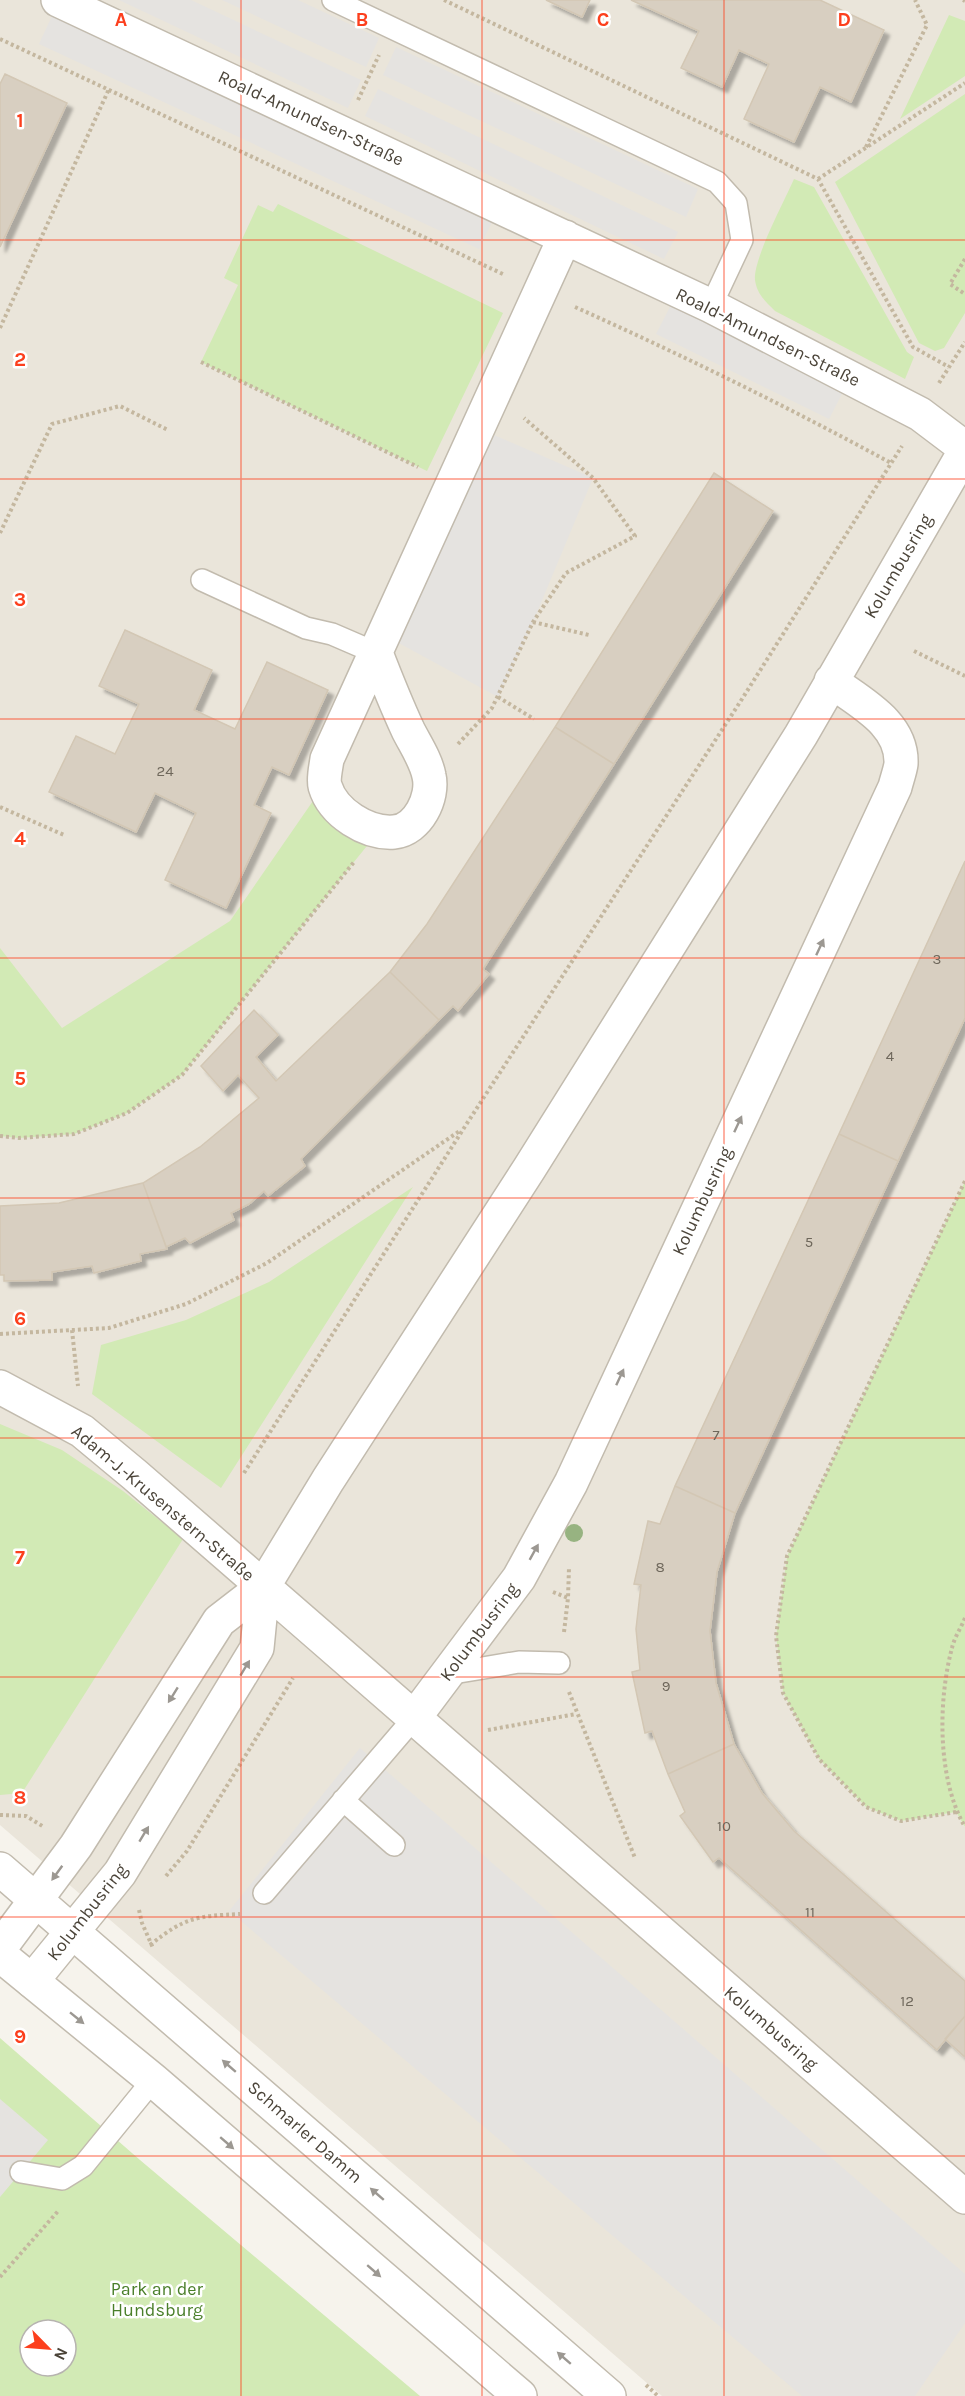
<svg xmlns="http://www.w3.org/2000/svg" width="965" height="2396" viewBox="0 0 965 2396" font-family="Karla,sans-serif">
  <defs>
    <filter id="shadow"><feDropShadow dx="5.5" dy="5.5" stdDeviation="1.5" flood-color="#0004"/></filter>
  </defs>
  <rect width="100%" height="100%" fill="#f6f3ec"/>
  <path fill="#eae5da" d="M0,0H965V1181L787,1556L776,1636L783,1693L819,1758L866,1807L901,1821L956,1812L965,1827V2396H662L0,1825Z"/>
  <path fill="#d2eab5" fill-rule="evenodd" d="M949,15L965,21V76L900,119Z
    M965,94V313L944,348L935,351L919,343L835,182Z
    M794,179L814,187L907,352L914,357L905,379L775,311C765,301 757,294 755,280C753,259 785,200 794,179Z
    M278,204L503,313L427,471L201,362L238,285L224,278L258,205L273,212Z
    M324,785L379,831L182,1075L127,1113L74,1134L19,1138L0,1136V948L62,1028L230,921Z
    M965,1181V1827L956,1812L901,1821L866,1807L819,1759L783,1693L776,1636L787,1556Z
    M413,1187L221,1488L92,1394L101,1345L186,1320L269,1282Z
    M0,1424L62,1450L123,1491L183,1539L22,1793L0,1795Z
    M0,2038L140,2160L420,2396H0ZM30,2330H66V2366H30Z"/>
  <path fill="#e5e3e0" d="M119,0H191L361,80L348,108Z
    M222,0H298L379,38L366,67Z
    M52,16L492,222L479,249L39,44Z
    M396,47L698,189L686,217L383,75Z
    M378,89L678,232L664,259L365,116Z
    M671,305L844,390L829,419L656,334Z
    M478,428L593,478L533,622L498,697L384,635Z
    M360,1748L965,2274V2323L915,2396H802L229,1911Z
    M0,2099L48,2140L0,2197Z"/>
  <path fill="#d8cfc1" stroke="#d3c7b4" stroke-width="1.5" filter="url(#shadow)" d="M546,0H590L582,17Z
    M631,0H820L884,30L851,102L820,87L794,142L744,119L769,64L739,50L722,87L681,68L699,31Z
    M5,74L67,103L0,247V84Z
    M714,473L773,511L614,764L555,727Z
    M125,630L212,670L194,710L235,729L267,662L328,690L289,775L272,767L254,805L271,813L226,908L165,880L196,813L155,793L136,832L49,792L76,736L115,754L139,704L99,686Z
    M555,727L614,764L483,969L489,974L458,1011L453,1006L439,1020L390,972L427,924Z
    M965,861V1018L898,1161L839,1134Z
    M390,972L439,1020L301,1159L305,1166L268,1196L264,1191L249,1204L231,1213L234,1220L190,1243L185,1238L166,1247L143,1183L200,1147L259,1098L238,1075L223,1091L201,1066L254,1010L278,1035L256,1057L276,1081Z
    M839,1134L898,1161L735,1513L675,1486Z
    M143,1183L167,1249L140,1254L141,1261L94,1273L92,1266L52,1272V1280L4,1281V1275H0V1206L59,1203Z
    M675,1486L735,1513L717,1572L710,1631L716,1683L734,1744L668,1774L652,1731L645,1733L632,1672L640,1670L636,1629L641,1585L634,1584L648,1521L660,1524Z
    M734,1744L762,1793L794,1831L965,1981V2016L937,2050L719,1858L713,1862L680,1816L685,1812L668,1774Z
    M965,2016V2057L945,2039Z"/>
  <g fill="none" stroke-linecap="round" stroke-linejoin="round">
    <g stroke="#c2bbae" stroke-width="24">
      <path id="service" d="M333,0L717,182L736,203L742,240L711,306
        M202,580L306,628L332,634L376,653
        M447,1674L519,1662L559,1663
        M343,1800L394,1845
        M264,1893L414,1718
        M21,2172L62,2179L83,2166L153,2080"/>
    </g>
    <g stroke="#c2bbae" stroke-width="36">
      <path id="minor" d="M58,0L711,306L920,414L965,448
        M376,653C386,679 396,704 408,730C415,744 426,760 429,776C434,797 418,830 394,832C367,834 333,813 325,786C323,779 326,767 327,759L565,237
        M0,1387L82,1431L135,1475L965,2197
        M414,1718L519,1578L571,1483L895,787C897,779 900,771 901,764C903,723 859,702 831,681
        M0,1948L76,1846L219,1621L263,1587L328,1480L529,1169L801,735L965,451
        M32,1981L120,1873L257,1648L263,1587"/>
    </g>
    <g stroke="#c2bbae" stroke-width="36">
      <path id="tertiary" d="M0,1869L609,2396
        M0,1955L153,2080L520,2396"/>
    </g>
    <path stroke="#c4b79f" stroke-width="4" stroke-dasharray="3 3" stroke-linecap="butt" d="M444,0L818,179L913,347L949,367
      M963,0L965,1
      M0,39L505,275
      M358,100L379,55
      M866,147L927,25L915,0
      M818,179L965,83
      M965,259L950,284L965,294
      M575,307C682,355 788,407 891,463
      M0,328L109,89
      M201,362L418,467
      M939,383L965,342
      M0,533L52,424L120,406L168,430
      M533,622L589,635
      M914,651L965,676
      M498,697L534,719
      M458,744L492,708L533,622L566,573L635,536L593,478L524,418
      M0,807L64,835
      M0,1136L19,1138L74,1134L127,1113L182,1075L354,862
      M72,1330L78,1386
      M0,1334L109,1328L186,1304L267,1263L461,1130
      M244,1473L464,1128L742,699L902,446
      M553,1592L568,1598
      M965,1618C961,1628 954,1638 952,1648C938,1700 937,1779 965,1827
      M564,1632L568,1598L569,1568
      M569,1692L635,1858
      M488,1730L576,1714
      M956,1812L901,1821L866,1807L819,1759L783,1693L776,1636L787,1556L965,1181
      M0,1815L26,1816L44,1827
      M166,1876L187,1851L293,1678
      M139,1910L142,1923L153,1948
      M150,1945C185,1917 197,1916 240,1914
      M0,2277L59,2210
      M646,2385L658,2396"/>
    <use href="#service" stroke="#fff" stroke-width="21"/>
    <use href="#minor" stroke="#fff" stroke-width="33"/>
    <use href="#tertiary" stroke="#fff" stroke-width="33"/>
  </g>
  <circle fill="#97b381" cx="574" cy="1533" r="9"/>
  <defs><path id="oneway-solid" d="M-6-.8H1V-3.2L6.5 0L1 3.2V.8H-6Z" transform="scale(1.5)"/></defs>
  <g fill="#9c9892">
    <use href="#oneway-solid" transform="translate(820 947) rotate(-65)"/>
    <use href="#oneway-solid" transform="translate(738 1124) rotate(-65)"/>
    <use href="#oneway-solid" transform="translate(620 1377) rotate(-65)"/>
    <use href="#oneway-solid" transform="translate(534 1552) rotate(-61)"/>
    <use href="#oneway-solid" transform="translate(245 1668) rotate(-59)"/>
    <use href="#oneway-solid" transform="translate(173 1695) rotate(122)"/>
    <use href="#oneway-solid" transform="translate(144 1834) rotate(-59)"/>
    <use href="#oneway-solid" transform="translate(57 1873) rotate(126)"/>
    <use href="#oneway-solid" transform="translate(77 2018) rotate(39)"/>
    <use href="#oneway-solid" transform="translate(229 2066) rotate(-139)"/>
    <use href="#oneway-solid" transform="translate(227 2143) rotate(41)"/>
    <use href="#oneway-solid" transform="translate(377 2194) rotate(-139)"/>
    <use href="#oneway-solid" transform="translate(374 2271) rotate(41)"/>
    <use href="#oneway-solid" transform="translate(564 2358) rotate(-139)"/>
  </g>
  <path fill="none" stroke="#fc3f1d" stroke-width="1.5" stroke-opacity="0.55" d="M241,0V2396M482,0V2396M724,0V2396M0,240H965M0,479H965M0,719H965M0,958H965M0,1198H965M0,1438H965M0,1677H965M0,1917H965M0,2156H965"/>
  <g text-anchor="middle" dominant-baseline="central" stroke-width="5" stroke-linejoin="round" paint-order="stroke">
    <g font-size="15" fill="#6e675b">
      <text x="165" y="771">24</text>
      <text x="937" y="959">3</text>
      <text x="890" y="1056">4</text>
      <text x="809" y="1242">5</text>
      <text x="716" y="1435">7</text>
      <text x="660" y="1567">8</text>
      <text x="666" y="1686">9</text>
      <text x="724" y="1826">10</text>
      <text x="810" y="1912">11</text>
      <text x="907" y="2001">12</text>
    </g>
    <g font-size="18" fill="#4b4439" stroke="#fff">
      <text transform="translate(311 118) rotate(25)">Roald-Amundsen-Straße</text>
      <text transform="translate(768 337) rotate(26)">Roald-Amundsen-Straße</text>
      <text transform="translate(898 566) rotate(-60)">Kolumbusring</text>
      <text transform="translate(702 1201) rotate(-65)">Kolumbusring</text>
      <text transform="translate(163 1503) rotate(40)">Adam-J.-Krusenstern-Straße</text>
      <text transform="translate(479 1632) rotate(-53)">Kolumbusring</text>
      <text transform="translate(87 1912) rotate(-52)">Kolumbusring</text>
      <text transform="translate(771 2028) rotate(41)">Kolumbusring</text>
      <text transform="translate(305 2132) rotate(41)">Schmarler Damm</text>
    </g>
    <g font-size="18" fill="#4a7f2a" stroke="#fff">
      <text x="157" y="2289">Park an der<tspan x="157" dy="21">Hundsburg</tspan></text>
    </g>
  </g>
  <g font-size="20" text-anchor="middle" font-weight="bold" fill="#fc3f1d" stroke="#fff" stroke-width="5" stroke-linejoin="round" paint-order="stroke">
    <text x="121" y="26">A</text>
    <text x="362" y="26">B</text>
    <text x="603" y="26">C</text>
    <text x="844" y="26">D</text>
    <text x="20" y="127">1</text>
    <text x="20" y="366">2</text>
    <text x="20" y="606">3</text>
    <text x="20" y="845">4</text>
    <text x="20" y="1085">5</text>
    <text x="20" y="1325">6</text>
    <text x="20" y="1564">7</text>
    <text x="20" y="1804">8</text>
    <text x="20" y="2043">9</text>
  </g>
  <g transform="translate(48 2348) rotate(115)"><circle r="28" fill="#ffffff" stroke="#b7b4b0" stroke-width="1.5"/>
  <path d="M0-4.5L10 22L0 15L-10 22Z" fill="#fc3f1d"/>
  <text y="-9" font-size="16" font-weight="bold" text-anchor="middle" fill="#4b4439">N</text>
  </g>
</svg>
